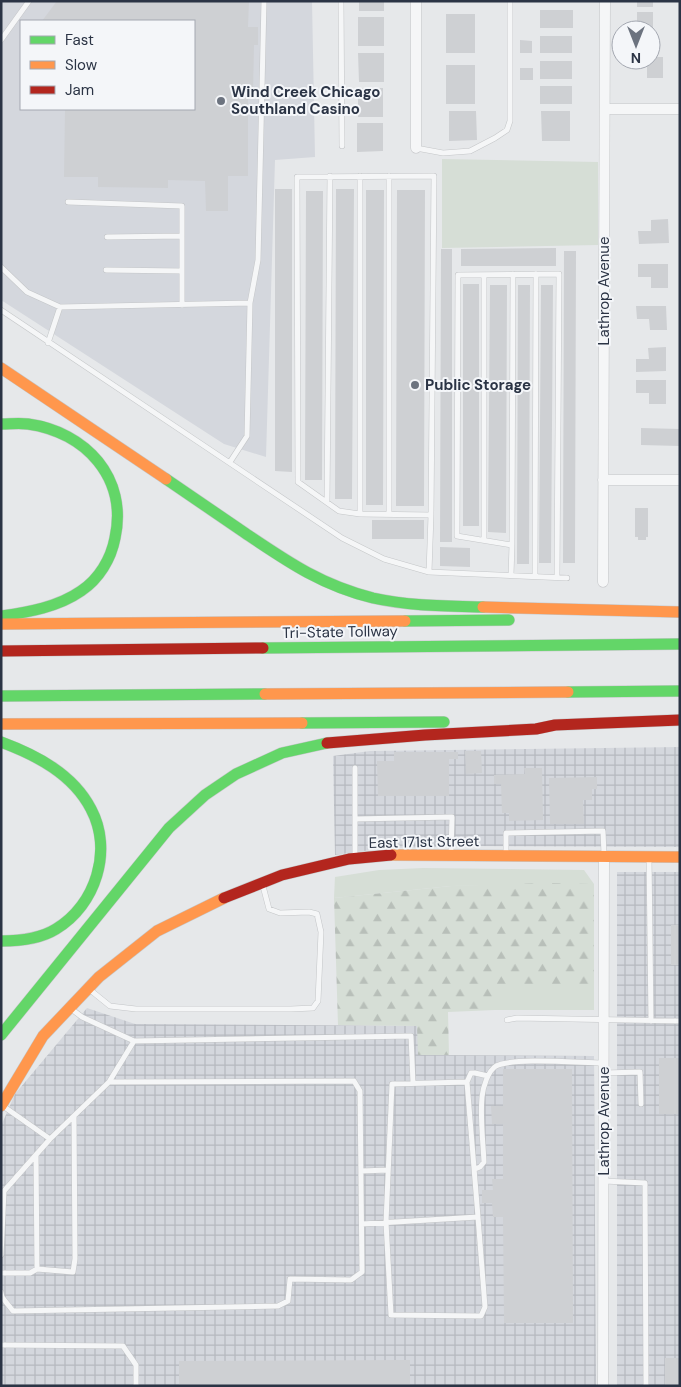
<svg xmlns="http://www.w3.org/2000/svg" width="681" height="1387" viewBox="0 0 681 1387" font-family="'DM Sans',sans-serif">
  <defs>
    <pattern id="industrial-grid" width="8" height="8" patternUnits="userSpaceOnUse" patternTransform="scale(1.25)"><rect width="8" height="8" fill="#d4d7dd"/><path d="M0 4h8M4 0v8" fill="none" stroke="#b6b9bf"/></pattern>
    <pattern id="forest-firs" width="22" height="20" patternUnits="userSpaceOnUse" patternTransform="scale(1.25)"><rect width="22" height="20" fill="#d6ded6"/><path d="M5 1l3.5 6h-7zM16 11l3.5 6h-7z" fill="#b8bfb9"/></pattern>
  </defs>
  <rect width="100%" height="100%" fill="#e6e8ea"/>
  <path fill="#d4d7dd" fill-rule="evenodd" d="M1,1H312L315,157L275,160L266,457L224,444L1,300ZM21,21H194V109H21Z"/>
  <path fill="url(#industrial-grid)" d="M680,747V847L475,846L386,848L335,855L333,756L370,751Z
    M617,872H680V1386H617Z
    M87,1008L135,1024L418,1026V1055L594,1056L596,1386H1V1126L15,1094Z"/>
  <path fill="#d6ded6" d="M442,159L598,162V245L442,248Z
    M423,868L584,870L594,884L451,886L334,898L335,877L379,870Z
    M495,985H594V1010H495Z"/>
  <path fill="url(#forest-firs)" d="M543,883L594,884V985H495V1010L448,1012L449,1055H418L417,1026L338,1025L334,898L451,886Z"/>
  <path fill="#ced0d3" d="M57,1H249L248,27H258V45H254L253,92L248,93V176H228V211H206L205,181L168,180V188L98,187V177H64L65,109H194V21H42Z
    M359,1H384V11H359Z
    M637,1H653V7H637Z
    M540,10H573V28H540Z
    M637,12H653V33H651V30H637Z
    M446,14H475V53H446Z
    M358,17H384V46H358Z
    M540,36H572V53H540Z
    M520,40L532,41V53H520Z
    M358,53H384V82H359Z
    M651,57H663V78H647V60H651Z
    M540,61H572V79H540Z
    M446,65H475V104H446Z
    M520,68H533V80H520Z
    M540,86H572V104H540Z
    M358,88H383V117H358Z
    M449,111H476L477,140L449,141Z
    M541,111H570V141H542Z
    M357,123H383V151L357,152Z
    M275,189H292V472L275,471Z
    M336,189H354L352,499H335Z
    M366,190H384L383,505H366Z
    M397,190H425L424,506H396Z
    M306,191H323L322,480H305Z
    M668,219L669,243L639,244L638,231H651V220Z
    M556,248V266H461V249Z
    M441,249H452V542H440Z
    M564,251H576L575,563H563Z
    M638,264H668V288H651V277H638Z
    M463,284H479V526H463Z
    M490,285H507L506,533L488,532Z
    M518,285H530L529,564H517Z
    M541,285H553L551,563H539Z
    M636,306H666L667,330H650L649,319H637Z
    M666,347V371L636,372V359H649L648,348Z
    M636,380H666V404H649V393H636Z
    M641,428L680,429V446L641,445Z
    M635,508H648V537H646V540H638V537H635Z
    M372,520H424V539H372Z
    M440,547L470,548V567L440,566Z
    M465,751H481L482,773L466,774Z
    M394,752H458V759H449V796H378L377,761H394Z
    M524,768H542L543,820L509,821V813H502L501,784H494V775L525,774Z
    M597,777V789H592V800H583L584,824H550L549,778Z
    M671,925H680V965H671Z
    M659,1058H680V1114H659Z
    M503,1069H572L573,1323H504L503,1217H493L492,1203H482V1190H493L492,1179H503V1124H492L491,1106H503Z
    M665,1358H680V1386H665Z
    M410,1360V1386H179V1361Z"/>
  <g fill="none" stroke-linecap="round" stroke-linejoin="round">
    <g stroke="#c4c6c8" stroke-width="6">
      <path id="lane" d="M341,1L342,146
        M1,40L29,1
        M416,148L443,153L470,151L495,138L507,130L510,121V1
        M360,176V514
        M68,202L182,206V305
        M107,237L182,236
        M1,267L27,292L60,307L250,303
        M106,270L182,271
        M1,310L342,538L384,559L429,572L567,578
        M48,343L60,307
        M230,462L247,436L250,303L258,260L264,1
        M327,502L330,176
        M389,514V176
        M484,539V275
        M512,545L513,274
        M429,572L431,515L434,176L297,177L298,482L339,511L360,514L431,515
        M511,575L512,545L457,536L458,275L559,274L557,577
        M535,576L536,274
        M355,819V768
        M506,854V833L603,831L604,854
        M355,857V819L452,817L451,852
        M649,857L651,1021
        M89,989L110,1006L136,1009H291L313,1008L318,1001L321,932L317,914L309,912L280,913L269,909L263,886
        M507,1020L517,1018L680,1021
        M134,1041L411,1036L413,1083
        M604,1073L640,1072L641,1104
        M467,1082L471,1073H475L488,1076
        M3,1106L50,1139L109,1082L134,1041L82,1017L70,1008
        M475,1169L480,1167L484,1162C483,1141 480,1118 482,1097C483,1087 488,1071 496,1066C513,1057 581,1063 603,1063
        M361,1171L388,1170
        M604,1181L645,1183L646,1386
        M362,1224L478,1217L467,1082L392,1084L386,1222L391,1315L481,1316L485,1307L478,1217
        M1,1255L4,1191L50,1139
        M37,1269L73,1272L75,1259L74,1116
        M1,1273H30L37,1269L36,1155
        M1,1292L2,1297L13,1311L278,1306L288,1301L290,1279L351,1280L362,1272L360,1091L354,1081L109,1082
        M1,1345L123,1346L136,1365V1386"/>
    </g>
    <g stroke="#c4c6c8" stroke-width="11">
      <path id="street" d="M416,1V148
        M605,109H680
        M603,480H680
        M603,582L605,1
        M603,1386L604,857"/>
    </g>
    <g stroke="#c4c6c8" stroke-width="12">
      <path id="fast" d="M1,424C10,424 19,423 28,424C86,432 128,478 115,538C111,559 99,579 81,591C58,607 29,612 2,616
        M166,479C192,497 219,515 245,533C288,562 321,585 373,598C409,606 446,606 483,607
        M405,621L509,620
        M263,648L680,644
        M568,692L680,691
        M1,696L265,694
        M302,723L444,722
        M1,742C36,755 73,774 91,809C113,850 96,905 56,929C40,939 20,941 1,941
        M1,1035L169,828L205,795L236,774L282,753L327,743"/>
    </g>
    <g stroke="#c4c6c8" stroke-width="12">
      <path id="slow" d="M1,368L166,479
        M483,607L680,612
        M1,624L405,621
        M265,694L568,692
        M1,724L302,723
        M391,855L680,857
        M1,1106L43,1036L99,977L157,931L224,898"/>
    </g>
    <g stroke="#c4c6c8" stroke-width="12">
      <path id="jam" d="M1,651L263,648
        M327,743L425,735L536,729L555,725L680,720
        M224,898L282,875L349,859L391,855"/>
    </g>
    <use href="#lane" stroke="#f5f6f7" stroke-width="5"/>
    <use href="#street" stroke="#f5f6f7" stroke-width="10"/>
    <use href="#fast" stroke="#63d668" stroke-width="11"/>
    <use href="#slow" stroke="#ff974d" stroke-width="11"/>
    <use href="#jam" stroke="#b3261e" stroke-width="11"/>
  </g>
  <g fill="#6c737f" stroke="#f4f6f9" stroke-width="2">
    <circle cx="221" cy="101" r="5"/>
    <circle cx="415" cy="385" r="5"/>
  </g>
  <g text-anchor="middle" dominant-baseline="central" stroke-width="4" stroke-linejoin="round" paint-order="stroke">
    <g font-size="15" font-weight="bold" fill="#2b3445" stroke="#f4f6f9" text-anchor="start">
      <text x="231" y="92">Wind Creek Chicago<tspan x="231" dy="17">Southland Casino</tspan></text>
      <text x="425" y="385">Public Storage</text>
    </g>
    <g font-size="15" fill="#2b3445" stroke="#f4f6f9">
      <text transform="translate(604 291) rotate(-90)">Lathrop Avenue</text>
      <text transform="translate(340 632) rotate(-1)">Tri-State Tollway</text>
      <text transform="translate(424 842) rotate(-1)">East 171st Street</text>
      <text transform="translate(604 1121) rotate(-90)">Lathrop Avenue</text>
    </g>
  </g>
  <rect width="681" height="1387" fill="none" stroke="#2b3445" stroke-width="5"/>
  <rect x="20" y="20" width="175" height="90" fill="#f4f6f9" stroke="#a4a8b1"/>
  <rect x="30" y="36" width="25" height="8" fill="#63d668" stroke="#a4a8b1"/>
  <text x="65" y="45" font-size="15" fill="#2b3445">Fast</text>
  <rect x="30" y="61" width="25" height="8" fill="#ff974d" stroke="#a4a8b1"/>
  <text x="65" y="70" font-size="15" fill="#2b3445">Slow</text>
  <rect x="30" y="86" width="25" height="8" fill="#b3261e" stroke="#a4a8b1"/>
  <text x="65" y="95" font-size="15" fill="#2b3445">Jam</text>
  <g transform="translate(636 45) rotate(180)"><circle r="24" fill="#f4f6f9" stroke="#a4a8b1"/>
  <path d="M0-4L9 19L0 12L-9 19Z" fill="#6c737f"/>
  <text y="-8" font-size="14" font-weight="bold" text-anchor="middle" fill="#2b3445">N</text>
  </g>
</svg>
